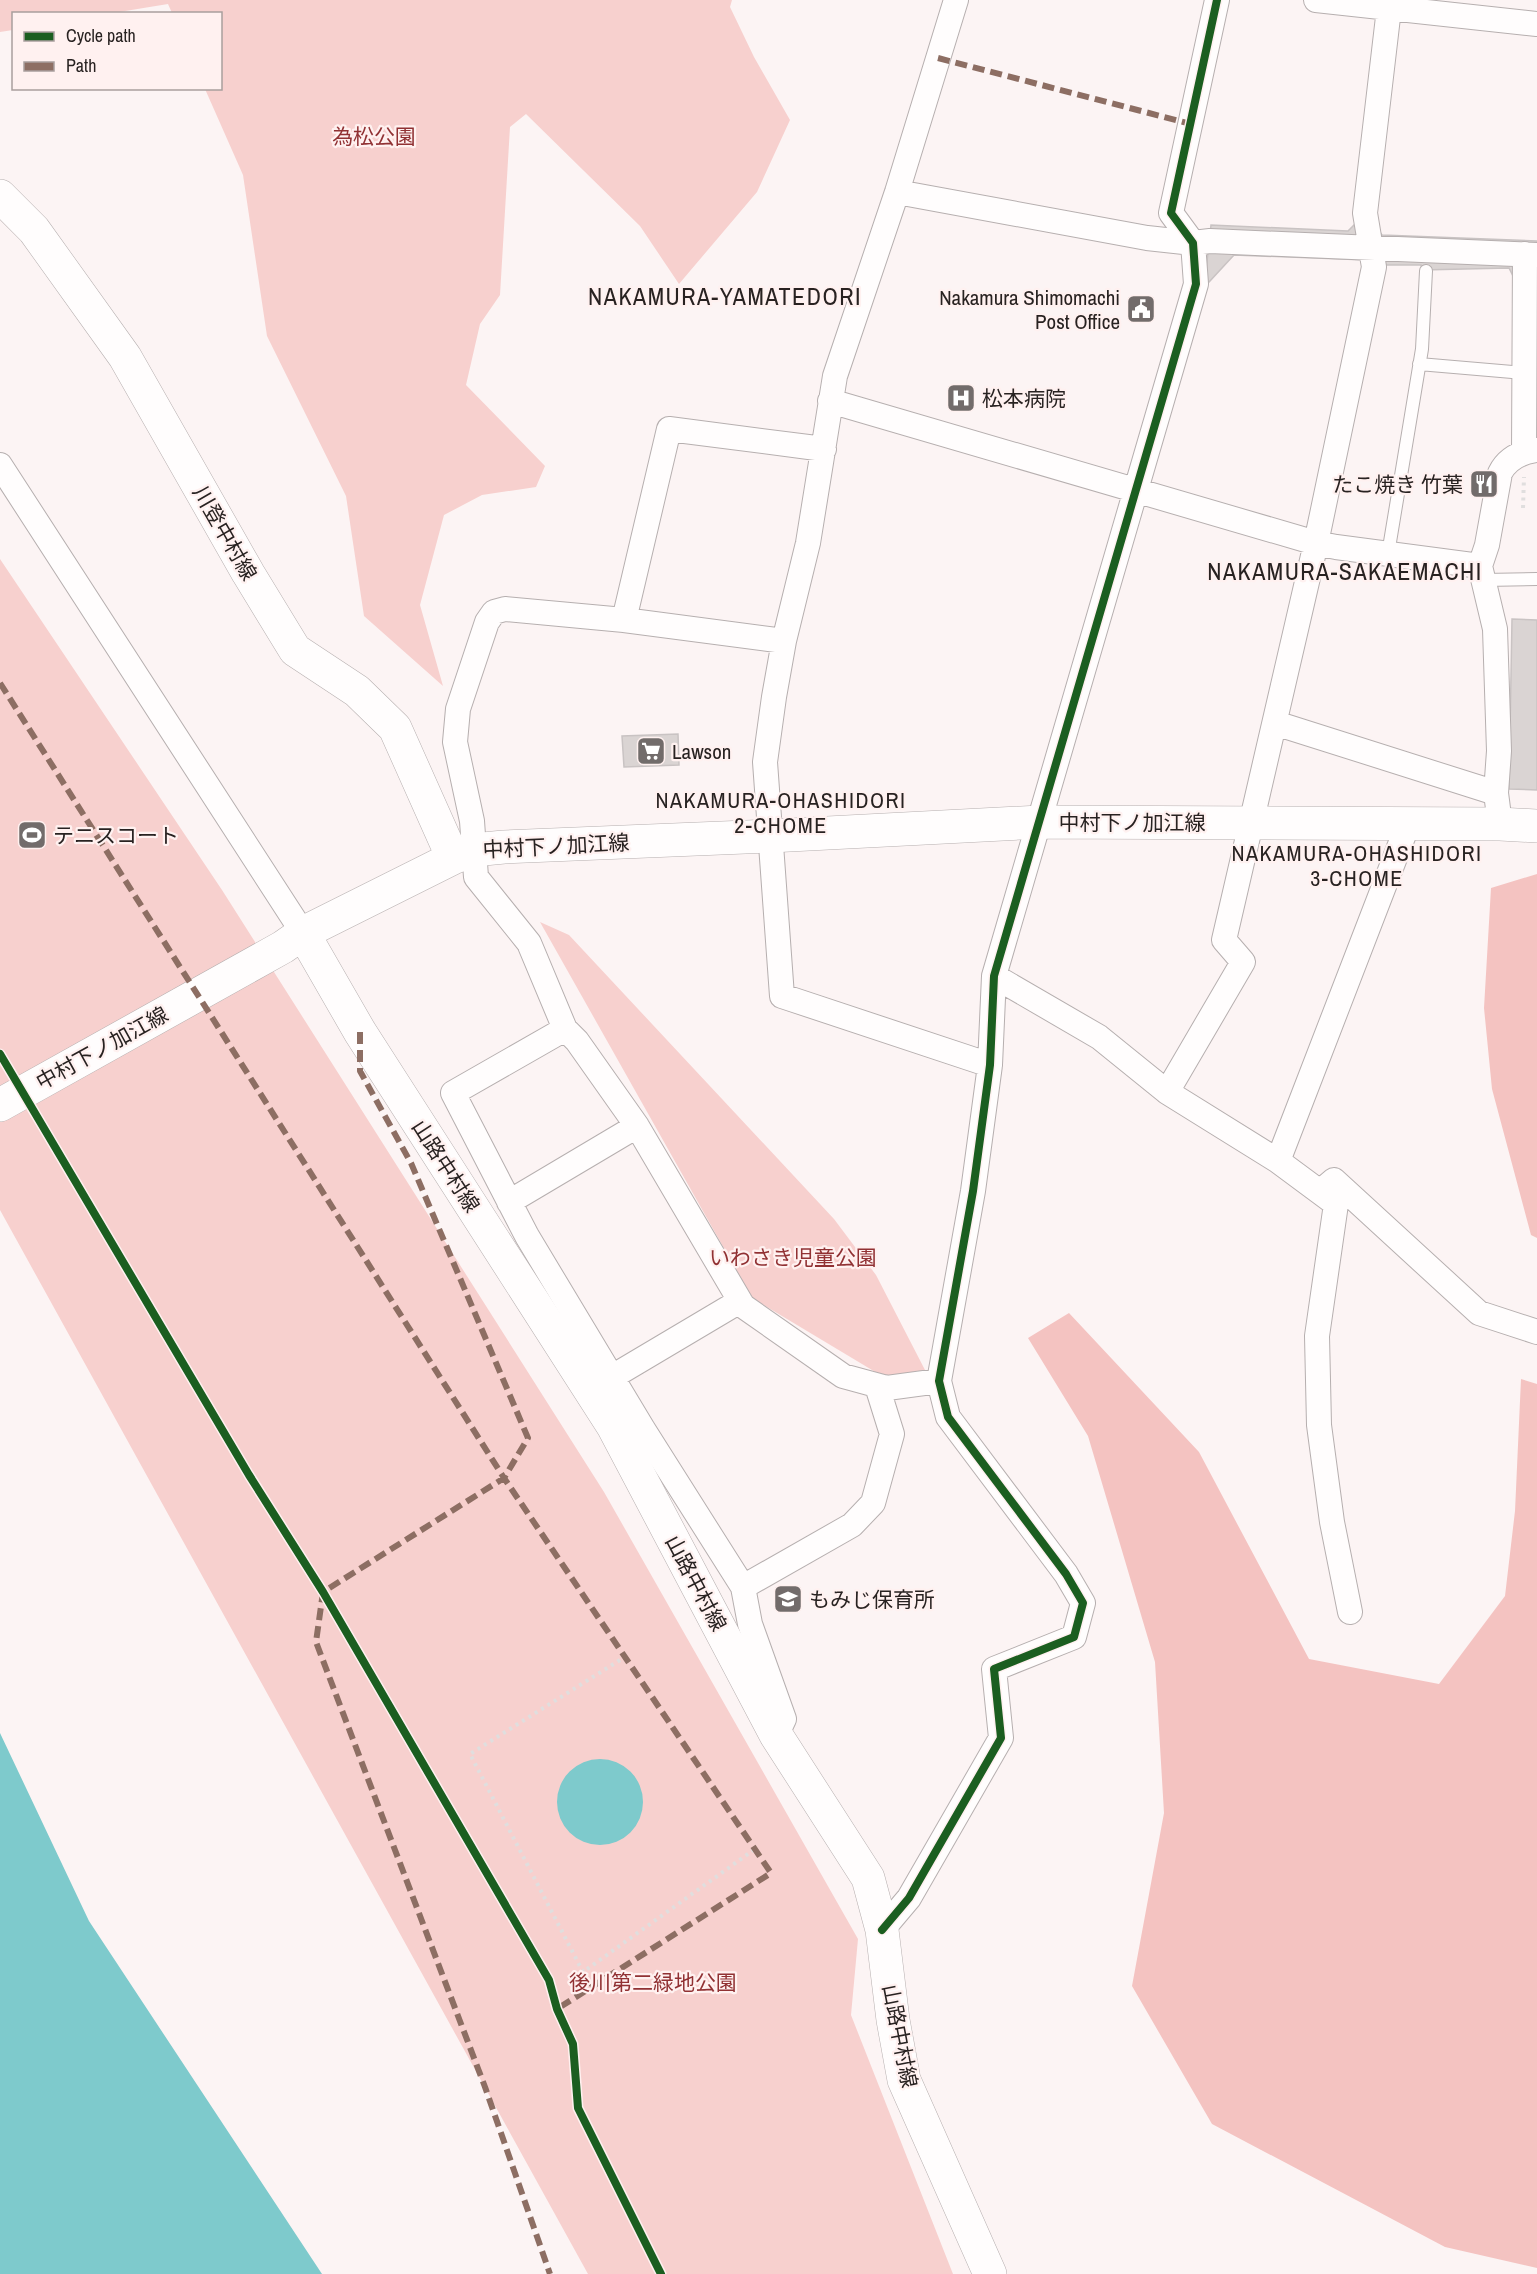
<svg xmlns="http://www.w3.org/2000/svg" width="1537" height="2274" viewBox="0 0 1537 2274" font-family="'Archivo Narrow','Noto Sans JP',sans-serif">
  <rect width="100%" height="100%" fill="#fcf4f4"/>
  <path fill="#f7d0ce" d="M0,0H732L730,7L754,57L790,120L757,192L679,284L640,226L526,114L510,127L500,295L480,324L466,385L545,466L536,487L482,495L444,515L420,605L443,686L364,616L346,496L267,336L243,175L205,89L220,88V14L172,13L168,4L113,13L14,14L13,30L0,32Z
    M0,559L222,890L604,1492L858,1939L851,2015L953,2274H588L0,1210Z
    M540,922L569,935L834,1219L876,1275L925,1370L887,1379L752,1298Z"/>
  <path fill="#f4c3c1" d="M1537,874V1238L1531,1235L1492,1089L1484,1008L1491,888Z
    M1069,1313L1199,1452L1309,1659L1439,1684L1505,1596L1515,1511L1521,1379L1537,1384V2268L1445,2247L1212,2124L1132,1986L1164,1813L1155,1662L1088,1436L1028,1338Z"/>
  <path fill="#7ecacc" d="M0,1733L89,1921L322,2274H0Z
    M557 1802a43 43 0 1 1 86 0a43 43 0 1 1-86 0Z"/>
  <path fill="#dad4d3" stroke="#c9c3c3" stroke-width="1.5" d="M1357,222L1373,223L1382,235L1537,241V274L1532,280H1515L1509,268L1422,270L1421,265H1383L1367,260L1234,255L1209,282L1205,280L1211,225L1348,231Z
    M1481,477L1488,478L1486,491L1479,490Z
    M1512,619L1537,620V790L1509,789Z
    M678,734L679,765L624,767L622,736Z"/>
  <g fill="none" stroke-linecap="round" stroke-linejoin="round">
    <g stroke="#b6afaf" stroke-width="14">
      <path id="service" d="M1419,364L1524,373
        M1388,554L1422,349L1426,271
        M1484,580L1537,579"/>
    </g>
    <g stroke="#b6afaf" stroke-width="26">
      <path id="minor" d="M956,0L897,192L835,376L808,543L784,641L774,697L765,762L782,996L990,1065
        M1316,0L1537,24
        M897,192L1147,238L1193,243L1210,241L1537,255
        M830,401L1316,543L1336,547L1480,566
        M1524,452L1525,254
        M0,465L303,933
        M624,620L669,429L824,449
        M784,641L624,620L505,609L494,612L487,622L458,709L455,742L472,821L476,877L529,943L565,1029L577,1041L637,1126L743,1306L843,1376L887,1388L939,1381
        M1275,723L1496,793
        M1500,824L1496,793L1499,751L1495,629L1480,566L1487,545L1500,473C1507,459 1521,452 1537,450
        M994,976L1099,1037L1167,1092L1278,1161L1336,1204L1317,1336L1319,1425L1332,1522L1350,1612
        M565,1029L453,1093L527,1236L643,1429L743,1587L750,1624L784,1719L777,1734
        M1167,1092L1243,962L1224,940L1316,543L1374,267L1365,213L1390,0
        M1278,1161L1408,824
        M1321,1191L1334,1180L1479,1313L1537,1332
        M509,1202L637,1126
        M612,1377L740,1301
        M743,1587L852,1525L873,1503L892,1434L877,1386
        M882,1930L909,1898L1001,1738L994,1669L1074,1637L1083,1603L1066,1574L948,1417L939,1381L973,1191L990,1065L994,976L1196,284L1193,243L1171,213L1217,0"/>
    </g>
    <g stroke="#b6afaf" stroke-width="34">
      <path id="secondary" d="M0,196L34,230L125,357L248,573L295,650L357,691L395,728L453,858
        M303,933L360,1032L613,1426L776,1735L868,1878L882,1930L893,2020L904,2080L990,2274
        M0,1105L283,947L303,933L453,858L473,850L504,847L770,836L1040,822L1500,824L1537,826"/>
    </g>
    <path stroke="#e0dede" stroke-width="4" stroke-dasharray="3 4.5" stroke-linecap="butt" d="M1523,508L1524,477
      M620,1660L470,1754L583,1972L755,1849"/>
    <use href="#service" stroke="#fffdfd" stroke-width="12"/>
    <use href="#minor" stroke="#fffdfd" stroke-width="24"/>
    <use href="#secondary" stroke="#fffdfd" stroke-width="33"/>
    <path stroke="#8d6e63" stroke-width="6" stroke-dasharray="12 6" stroke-linecap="butt" d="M938,58L1191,124
      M0,683L504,1478L771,1873L557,2009
      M360,1032V1071L411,1163L528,1438L504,1478L323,1592L316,1642L485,2087L550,2274"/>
    <g stroke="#fff1f0" stroke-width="11">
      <path id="cycleway" d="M0,1054L249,1475L323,1592L549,1980L557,2009L573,2044L578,2108L661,2274
        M882,1930L909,1898L1001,1738L994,1669L1074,1637L1083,1603L1066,1574L948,1417L939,1381L973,1191L990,1065L994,976L1196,284L1193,243L1171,213L1217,0"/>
    </g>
    <use href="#cycleway" stroke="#1b5e20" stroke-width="8"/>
  </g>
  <defs>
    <g id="civic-square" transform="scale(1.5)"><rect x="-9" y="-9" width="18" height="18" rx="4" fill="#726c6b" stroke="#fff1f0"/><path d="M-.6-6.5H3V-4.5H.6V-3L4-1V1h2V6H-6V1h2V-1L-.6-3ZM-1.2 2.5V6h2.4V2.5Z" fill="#fff"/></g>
    <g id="hospital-square" transform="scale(1.5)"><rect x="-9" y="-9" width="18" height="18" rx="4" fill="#726c6b" stroke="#fff1f0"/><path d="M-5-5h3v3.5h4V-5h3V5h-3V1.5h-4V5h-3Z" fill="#fff"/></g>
    <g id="restaurant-square" transform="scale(1.5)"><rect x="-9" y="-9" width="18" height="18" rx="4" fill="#726c6b" stroke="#fff1f0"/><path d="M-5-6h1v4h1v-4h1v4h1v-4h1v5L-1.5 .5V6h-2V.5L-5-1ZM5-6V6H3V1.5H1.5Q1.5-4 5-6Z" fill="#fff"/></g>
    <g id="supermarket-square" transform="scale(1.5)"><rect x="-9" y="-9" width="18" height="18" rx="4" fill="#726c6b" stroke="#fff1f0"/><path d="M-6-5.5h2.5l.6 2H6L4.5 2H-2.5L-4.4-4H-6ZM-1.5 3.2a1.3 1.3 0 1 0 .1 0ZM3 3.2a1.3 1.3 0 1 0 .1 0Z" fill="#fff"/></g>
    <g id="stadium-square" transform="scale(1.5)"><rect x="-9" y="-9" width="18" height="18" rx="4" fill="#726c6b" stroke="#fff1f0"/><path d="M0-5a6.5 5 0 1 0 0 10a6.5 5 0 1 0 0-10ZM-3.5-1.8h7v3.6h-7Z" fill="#fff"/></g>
    <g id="school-square" transform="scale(1.5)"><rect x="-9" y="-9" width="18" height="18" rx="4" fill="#726c6b" stroke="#fff1f0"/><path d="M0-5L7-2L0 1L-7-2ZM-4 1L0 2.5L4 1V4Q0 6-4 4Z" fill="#fff"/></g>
  </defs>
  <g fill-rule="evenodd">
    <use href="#civic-square" x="1141" y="309"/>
    <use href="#hospital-square" x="961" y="398"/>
    <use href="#restaurant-square" x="1484" y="484"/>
    <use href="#supermarket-square" x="651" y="751"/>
    <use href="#stadium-square" x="32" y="835"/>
    <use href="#school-square" x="788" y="1599"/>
  </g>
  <g text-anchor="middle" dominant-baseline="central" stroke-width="4.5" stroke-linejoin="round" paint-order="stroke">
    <g font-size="21" fill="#913133" stroke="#fff1f0">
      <text x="374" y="136">為松公園</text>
      <text x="793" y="1257">いわさき児童公園</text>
      <text x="653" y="1982">後川第二緑地公園</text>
    </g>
    <g font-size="21" fill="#282221" stroke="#fff1f0" text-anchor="start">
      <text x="1120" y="297" text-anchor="end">Nakamura Shimomachi<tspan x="1120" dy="24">Post Office</tspan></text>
      <text x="982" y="398">松本病院</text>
      <text x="1463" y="484" text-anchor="end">たこ焼き 竹葉</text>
      <text x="672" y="751">Lawson</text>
      <text x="53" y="835">テニスコート</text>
      <text x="809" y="1599">もみじ保育所</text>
    </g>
    <g font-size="21" fill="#282221" stroke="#fff1f0">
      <text transform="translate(225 533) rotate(60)">川登中村線</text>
      <text x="1132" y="822">中村下ノ加江線</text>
      <text transform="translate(556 846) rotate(-3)">中村下ノ加江線</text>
      <text transform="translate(102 1048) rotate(-29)">中村下ノ加江線</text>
      <text transform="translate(446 1166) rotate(57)">山路中村線</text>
      <text transform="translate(696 1583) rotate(62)">山路中村線</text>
      <text transform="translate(900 2036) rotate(79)">山路中村線</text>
    </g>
    <g font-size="22" letter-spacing="1.5" fill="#282221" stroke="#fff1f0">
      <text x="781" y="800">NAKAMURA-OHASHIDORI<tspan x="781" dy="25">2-CHOME</tspan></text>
      <text x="1357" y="853">NAKAMURA-OHASHIDORI<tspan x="1357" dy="25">3-CHOME</tspan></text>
    </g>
    <g font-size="24" letter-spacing="1.5" fill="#282221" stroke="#fff1f0">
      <text x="725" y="296">NAKAMURA-YAMATEDORI</text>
      <text x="1345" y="571">NAKAMURA-SAKAEMACHI</text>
    </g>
  </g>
  <rect x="12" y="12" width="210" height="78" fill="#fff1f0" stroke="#a99e9d" stroke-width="1.5"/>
  <rect x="24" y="32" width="30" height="9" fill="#1b5e20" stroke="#a99e9d" stroke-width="1.5"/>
  <text x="66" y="42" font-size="18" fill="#282221">Cycle path</text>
  <rect x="24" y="62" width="30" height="9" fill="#8d6e63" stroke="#a99e9d" stroke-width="1.5"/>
  <text x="66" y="72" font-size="18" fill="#282221">Path</text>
</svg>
